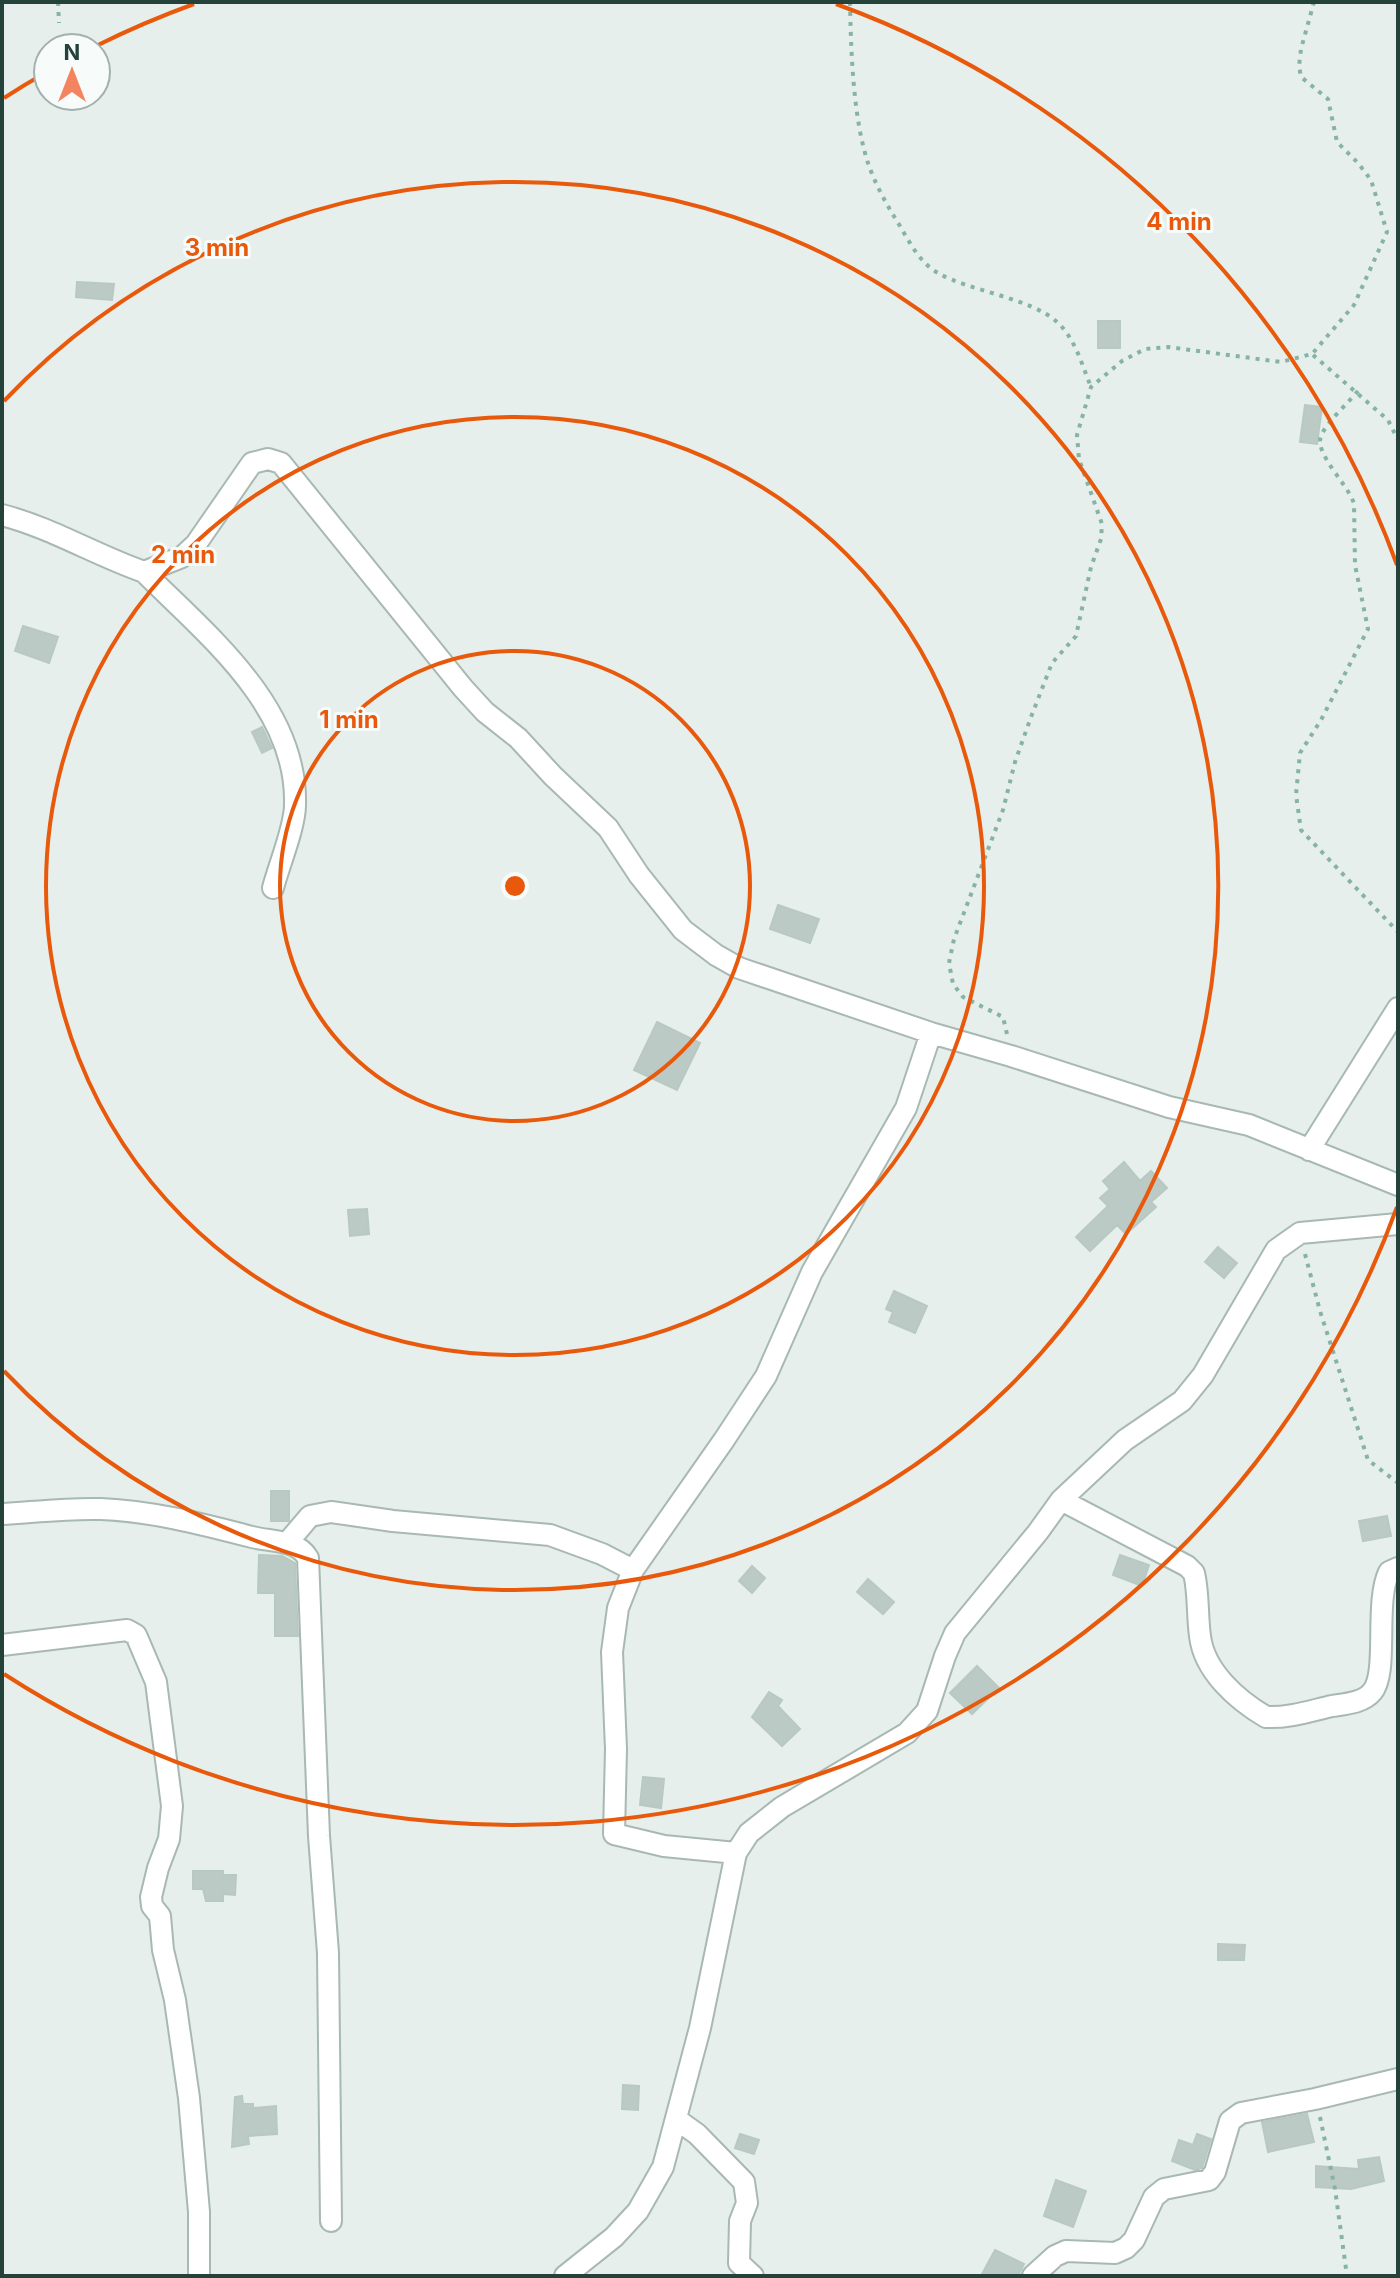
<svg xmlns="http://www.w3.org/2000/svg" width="1400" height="2278" viewBox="0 0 1400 2278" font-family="Inter,sans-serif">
  <rect width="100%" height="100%" fill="#e6efeb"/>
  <path fill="#bbcac4" stroke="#b8c9c2" stroke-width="2" d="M77,282L114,284L112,300L76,297Z
    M1098,321H1120V348H1098Z
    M1305,405L1322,407L1317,444L1300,442Z
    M23,626L58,637L49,663L15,651Z
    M262,727L272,748L262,753L252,732Z
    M778,905L819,919L810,943L770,929Z
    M657,1022L700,1043L677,1090L634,1070Z
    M1124,1162L1140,1181L1151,1171L1167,1188L1151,1202L1156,1207L1126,1234L1117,1225L1090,1251L1076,1237L1108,1206L1100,1198L1110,1189L1103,1181Z
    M367,1209L369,1234L350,1236L348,1210Z
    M1218,1247L1237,1263L1224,1278L1205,1262Z
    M894,1291L927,1306L915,1333L889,1322L893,1312L886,1309Z
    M271,1491H289V1521H271Z
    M1387,1516L1391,1536L1363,1541L1359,1521Z
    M259,1555L282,1556L295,1563L298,1636H275V1593H258Z
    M1120,1555L1149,1565L1142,1586L1113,1575Z
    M752,1566L765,1578L752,1593L739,1581Z
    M868,1579L894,1602L883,1614L857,1592Z
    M977,1666L999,1688L972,1714L950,1693Z
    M769,1692L782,1700L778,1706L800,1729L782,1746L752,1717Z
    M643,1777L664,1779L661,1808L640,1805Z
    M193,1871H223V1875H236L235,1895L223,1894V1901H206L203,1889H193Z
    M1218,1944L1245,1945L1244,1960H1218Z
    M623,2085L639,2086L638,2110L622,2109Z
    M242,2096L243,2104H253V2108L276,2106L277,2134L248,2136L249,2144L232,2147L235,2097Z
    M1307,2114L1314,2142L1268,2152L1262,2122Z
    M740,2134L759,2140L754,2154L735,2148Z
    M1197,2134L1211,2139L1202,2168L1195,2170L1172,2161L1179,2140L1193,2145Z
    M1379,2157L1384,2181L1351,2189L1316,2187V2166L1359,2169L1358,2160Z
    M1056,2180L1086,2191L1073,2227L1044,2216Z
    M995,2250L1024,2264L1018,2276H981Z"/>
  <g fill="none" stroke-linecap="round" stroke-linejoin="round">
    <g stroke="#a8b8b2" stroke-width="24">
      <path id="street" d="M2,515C52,528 95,555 144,572L182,557L196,544L252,463L268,459L281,463L463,688L485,712L518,738L553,776L608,828L639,875L683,930L716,955L739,968L931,1033L1011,1056L1169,1107L1249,1125L1398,1185
        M144,572C207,635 298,707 295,805C295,827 279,865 273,888
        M1309,1150L1398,1008
        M1061,1500L1187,1566L1194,1573C1199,1594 1197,1615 1200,1636C1204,1671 1237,1700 1266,1717C1289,1718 1310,1711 1332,1706C1345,1704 1363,1703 1372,1692C1389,1673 1374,1603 1389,1572L1398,1568
        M2,1514C35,1512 68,1508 101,1509C152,1511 202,1524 252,1537C271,1542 297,1539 308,1558L319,1836L328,1953L331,2221
        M287,1543L310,1516L331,1512L393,1521L550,1535L602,1554L633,1570
        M2,1645L127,1630L136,1635L156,1682L172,1806L169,1839L158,1868L151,1897L152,1906L160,1916L163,1950L175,2000L189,2098L199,2212V2276
        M736,1853L664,1846L614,1834L616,1749L612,1652L618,1608L633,1570L724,1440L766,1376L812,1272L906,1108L931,1033
        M676,2119L697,2134L744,2182L747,2203L740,2221L739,2263L753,2276
        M565,2276L614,2237L638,2211L663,2167L700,2028L736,1853L749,1833L782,1807L907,1733L927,1711L945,1656L955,1633L1038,1532L1061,1500L1125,1440L1182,1401L1203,1375L1276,1250L1300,1233L1398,1224
        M1033,2276L1055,2256L1066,2251L1115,2253L1126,2248L1134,2240L1154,2197L1164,2189L1209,2180L1215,2172L1230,2121L1241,2113L1315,2099L1398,2079"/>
    </g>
    <path stroke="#86b3a5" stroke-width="4" stroke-dasharray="4 6" stroke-linecap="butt" d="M58,2L59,23
      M850,2C851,52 853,120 869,166C877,188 888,207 900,226C910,243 920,263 938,273C969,291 1031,298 1057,322C1075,338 1082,365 1091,387
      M1313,355L1388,420L1398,440
      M1358,391C1348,403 1326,423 1321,436C1314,454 1349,485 1354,504L1355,565L1368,629L1321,720L1300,753L1296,795L1301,830L1398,932
      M1007,1034L1003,1017L963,997L953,984L949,963L954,939L1003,810L1015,762L1031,717L1052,663L1076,636L1091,567L1101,539L1102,524L1079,459L1077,435L1091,387L1122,361L1145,349L1168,347L1281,362L1312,354L1354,305L1387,232L1371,180L1358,163L1337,142L1328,99L1301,77L1299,66L1301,49L1314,2
      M1305,1254L1320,1311L1368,1460L1398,1483
      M1320,2117L1335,2189L1347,2276"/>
    <use href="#street" stroke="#fff" stroke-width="20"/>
  </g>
  <g fill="none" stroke="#e8590c" stroke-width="4">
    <circle cx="515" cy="886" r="235"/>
    <circle cx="515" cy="886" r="469"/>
    <path d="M4 401A704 704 0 1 1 4 1371"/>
    <path d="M1397 1207A939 939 0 0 1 4 1674M4 98A939 939 0 0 1 45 73M96 46A939 939 0 0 1 194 4M836 4A939 939 0 0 1 1397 565"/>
  </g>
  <circle cx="515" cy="886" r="12" fill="#e8590c" stroke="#f7fbf9" stroke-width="4"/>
  <g font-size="24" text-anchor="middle" font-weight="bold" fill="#e8590c" stroke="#f7fbf9" stroke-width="6" stroke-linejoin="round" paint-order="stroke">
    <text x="1179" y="230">4 min</text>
    <text x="217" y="256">3 min</text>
    <text x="183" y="563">2 min</text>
    <text x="349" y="728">1 min</text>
  </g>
  <rect width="1400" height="2278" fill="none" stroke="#24423a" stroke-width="8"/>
  <g transform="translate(72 72)"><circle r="38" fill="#f7fbf9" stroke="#a3b1ad" stroke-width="2"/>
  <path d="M0-6L14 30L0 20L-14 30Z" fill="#f4845f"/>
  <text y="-12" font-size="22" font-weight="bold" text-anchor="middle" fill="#24423a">N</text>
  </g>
</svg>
